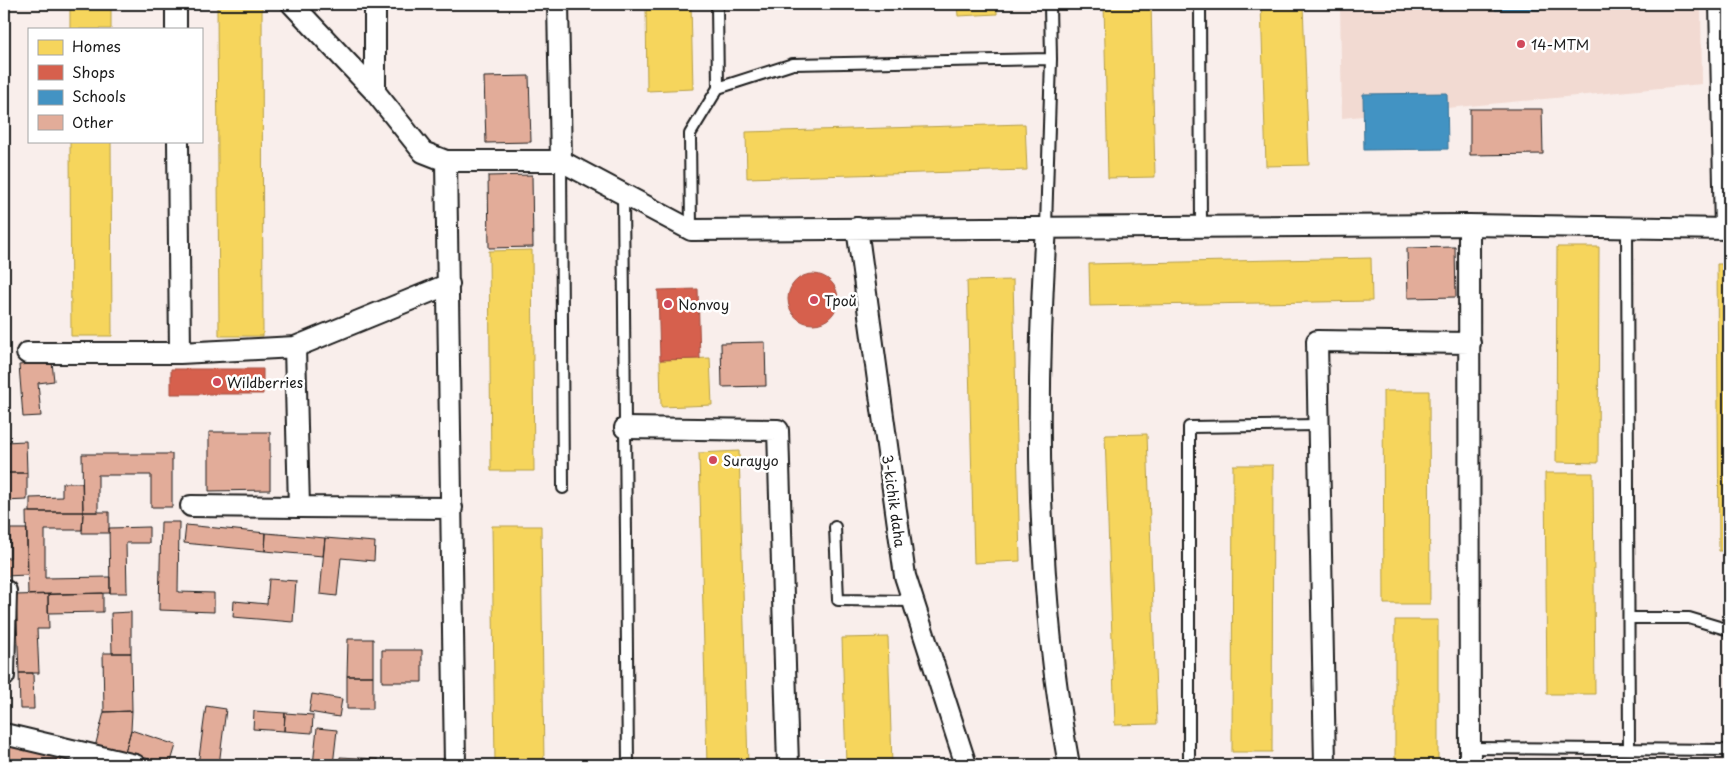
<svg xmlns="http://www.w3.org/2000/svg" width="1733" height="769" viewBox="0 0 1733 769" font-family="'Playpen Sans',sans-serif">
  <rect width="100%" height="100%" fill="#f9eeeb"/>
  <filter id="ink" filterUnits="userSpaceOnUse"><feTurbulence type="fractalNoise" baseFrequency=".02" numOctaves="2"/><feDisplacementMap in="SourceGraphic" scale="10" xChannelSelector="R" yChannelSelector="G"/><feConvolveMatrix kernelMatrix="1 2 1 2 8 2 1 2 1" color-interpolation-filters="sRGB"/></filter>
  <g filter="url(#ink)">
    <path fill="#f2dad2" d="M1340,4H1701L1702,84L1342,118Z"/>
    <path fill="#f6d55c" stroke="#b59e49" d="M70,4H111V29H70Z
      M217,4H262L263,336H219Z
      M646,4H691L693,89L647,91Z
      M957,4H997V14L958,16Z
      M1104,4H1151L1155,177L1108,178Z
      M1261,4H1303L1309,165L1266,166Z
      M1025,124L1027,170L747,178L746,132Z
      M70,141H111L112,336H71Z
      M1557,247H1599L1598,463L1556,462Z
      M532,250L534,471H491L489,251Z
      M1371,258L1372,301L1090,306L1089,264Z
      M1717,264H1729V551H1719Z
      M1013,280L1020,561L974,563L967,281Z
      M710,358L712,405L661,407L660,360Z
      M1383,391H1429L1430,604H1384Z
      M1147,434L1157,724L1115,725L1105,435Z
      M739,451L748,765H707L699,453Z
      M1233,465H1273L1272,752H1232Z
      M1545,473H1593L1595,694H1547Z
      M492,526H541L544,765H495Z
      M1395,620H1438V765H1395Z
      M888,637L892,765H846L842,638Z"/>
    <path fill="#d6604d" stroke="#9e4c3e" d="M788 299a25 25 0 1 1 50 0a25 25 0 1 1-50 0Z
      M698,289L700,359L660,360L658,290Z
      M171,369H263V394H171Z"/>
    <path fill="#4393c3" stroke="#376f91" d="M1495,4H1541V10H1495Z
      M1447,93L1448,149L1364,150L1363,94Z"/>
    <path fill="#e2ac99" stroke="#1c1c1c" d="M529,76L531,142L486,143L484,77Z
      M1470,109H1542L1543,154L1470,155Z
      M532,175L533,247L489,248L488,176Z
      M1455,247L1456,297L1408,298L1407,248Z
      M765,342L766,386L722,387L721,343Z
      M52,362L54,381L38,383L41,416L23,417L19,365Z
      M209,432H270V490L209,491Z
      M26,441L27,473H4V442Z
      M82,454H172V507H151V475H98V512H83Z
      M4,473H27V500L4,501Z
      M62,483H82L83,512H30V498L62,497Z
      M26,512H83L82,530H45V578L110,577V593L28,595Z
      M83,512H109V533H82Z
      M161,522H179L178,592L214,593V612L159,610Z
      M186,525L266,533L265,551L184,543Z
      M149,527V543H126L127,593H110L109,528Z
      M10,529H27L28,575L4,576V558H10Z
      M266,533L325,538L323,556L265,551Z
      M325,538L375,542L374,561L341,558L337,596L320,594Z
      M269,579L296,581L293,622L233,617L234,601L267,604Z
      M103,593V612L48,613V594Z
      M48,594L49,629H37L39,673H19L16,595Z
      M131,612V653H112L111,613Z
      M348,639H373V676H347Z
      M382,650H422V682H382Z
      M103,653H131L132,711L104,712Z
      M19,673H33L34,709H20Z
      M347,676H373V709H347Z
      M312,694L342,699L339,717L309,712Z
      M206,706L226,709L219,765H198Z
      M132,711L131,730L125,752L95,747L104,712Z
      M254,711L285,713L284,731L253,729Z
      M285,713L313,715L312,733L284,731Z
      M317,728L337,730L333,765H313Z
      M131,730L176,745L170,765L125,752Z
      M8,743L63,753L60,765L4,764Z
      M340,757L378,759V765H340Z"/>
    <g fill="none" stroke-linecap="round" stroke-linejoin="round">
      <g stroke="#1c1c1c" stroke-width="14">
        <path id="service" d="M1200,4L1201,227
          M718,88L793,64L1051,59L1050,4
          M561,161L563,488
          M623,195L628,765
          M1046,227L1051,59
          M1627,228L1629,749
          M691,230L690,134L718,88L717,4
          M835,527L838,600L913,601
          M1629,618H1689L1729,630
          M1471,748L1729,750
          M1189,765V427L1319,425"/>
      </g>
      <g stroke="#1c1c1c" stroke-width="24">
        <path id="minor" d="M176,4V29
          M292,4L375,92L423,152L446,161H561
          M558,4L561,161L691,230L1469,225L1729,229
          M1720,4L1725,229
          M375,92V4
          M178,141L180,353
          M446,161L455,765
          M1469,225L1470,765
          M1046,227C1035,407 1036,588 1069,765
          M857,228L905,576L966,765
          M27,353H180L295,347L449,284
          M625,428L778,430L788,765
          M191,506L299,507L295,347
          M299,507L452,508
          M4,591H6L4,676
          M4,734L135,765
          M1325,765L1317,341L1470,343"/>
      </g>
      <use href="#service" stroke="#fff" stroke-width="10"/>
      <use href="#minor" stroke="#fff" stroke-width="20"/>
    </g>
  </g>
  <g fill="#d1495b" stroke="#fff" stroke-width="2">
    <circle cx="1521" cy="44" r="5"/>
    <circle cx="814" cy="300" r="5"/>
    <circle cx="668" cy="304" r="5"/>
    <circle cx="217" cy="382" r="5"/>
    <circle cx="713" cy="460" r="5"/>
  </g>
  <g text-anchor="middle" dominant-baseline="central" stroke-width="5" stroke-linejoin="round" paint-order="stroke">
    <g font-size="14" fill="#1c1c1c" stroke="#fff" text-anchor="start">
      <text x="1531" y="44">14-МТМ</text>
      <text x="824" y="300">Трой</text>
      <text x="678" y="304">Nonvoy</text>
      <text x="227" y="382">Wildberries</text>
      <text x="723" y="460">Surayyo</text>
    </g>
    <g font-size="14" fill="#1c1c1c" stroke="#fff">
      <text transform="translate(894 501) rotate(82)">3-kichik daha</text>
    </g>
  </g>
  <rect width="1733" height="769" fill="none" stroke="#fff" stroke-width="20"/>
  <rect x="10" y="10" width="1713" height="749" fill="none" stroke="#1c1c1c" stroke-width="2" filter="url(#ink)"/>
  <rect x="28" y="28" width="175" height="115" fill="#ffffff" stroke="#a4a4a4"/>
  <rect x="38" y="40" width="25" height="15" fill="#f6d55c" stroke="#a4a4a4"/>
  <text x="72" y="52" font-size="15" fill="#1c1c1c">Homes</text>
  <rect x="38" y="65" width="25" height="15" fill="#d6604d" stroke="#a4a4a4"/>
  <text x="72" y="78" font-size="15" fill="#1c1c1c">Shops</text>
  <rect x="38" y="90" width="25" height="15" fill="#4393c3" stroke="#a4a4a4"/>
  <text x="72" y="102" font-size="15" fill="#1c1c1c">Schools</text>
  <rect x="38" y="115" width="25" height="15" fill="#e2ac99" stroke="#a4a4a4"/>
  <text x="72" y="128" font-size="15" fill="#1c1c1c">Other</text>
</svg>
